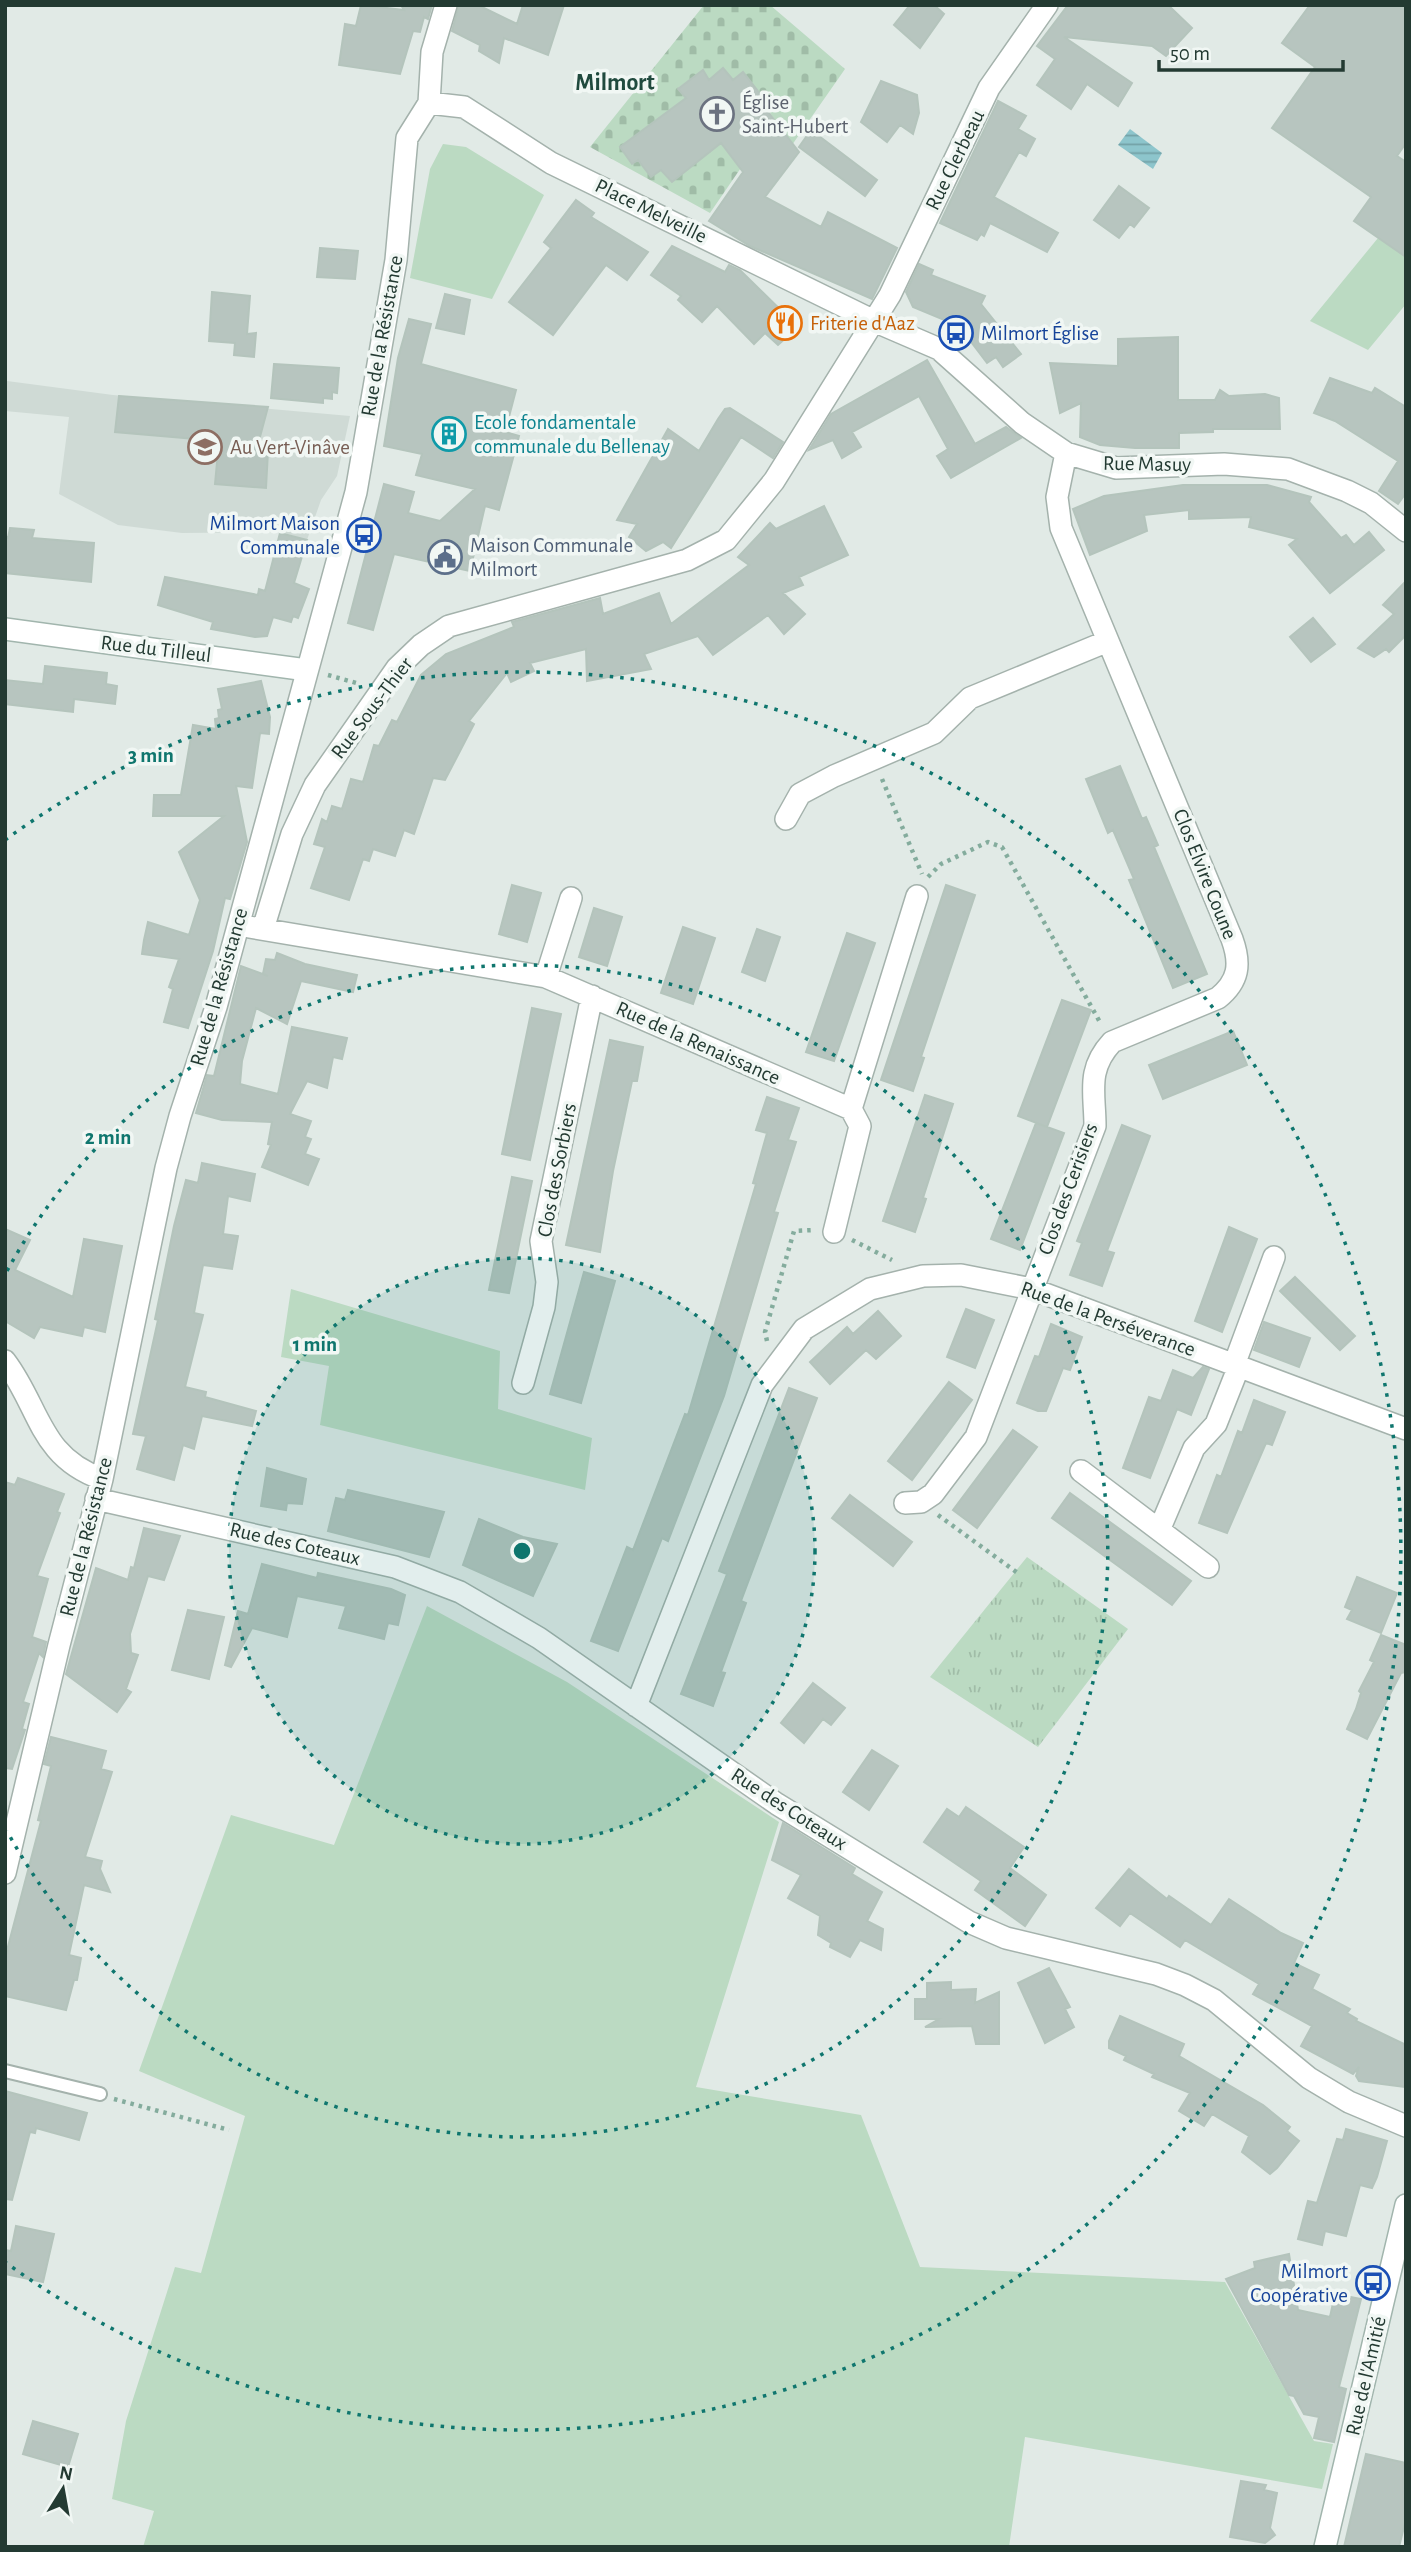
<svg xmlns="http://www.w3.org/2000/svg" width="1411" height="2552" viewBox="0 0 1411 2552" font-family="'Alegreya Sans',sans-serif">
  <defs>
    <pattern id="cemetery-stones" width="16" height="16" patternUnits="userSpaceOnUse" patternTransform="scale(1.75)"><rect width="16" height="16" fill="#bbdac2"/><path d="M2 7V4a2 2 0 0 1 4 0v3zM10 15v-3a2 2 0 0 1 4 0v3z" fill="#a0bca7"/></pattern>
    <pattern id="park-tufts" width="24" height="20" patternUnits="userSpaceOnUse" patternTransform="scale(1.75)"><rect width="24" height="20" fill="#bbdac2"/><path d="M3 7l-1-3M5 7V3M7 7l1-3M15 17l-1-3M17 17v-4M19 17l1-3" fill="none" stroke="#a0bca7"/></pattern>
    <pattern id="water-rules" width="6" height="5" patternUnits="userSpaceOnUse" patternTransform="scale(1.75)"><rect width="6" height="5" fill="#8dc5cc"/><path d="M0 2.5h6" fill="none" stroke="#73a1a6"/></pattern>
  </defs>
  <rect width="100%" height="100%" fill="#e1eae6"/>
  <path fill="#cfdad5" d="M7,381L113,395L350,416L337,476L321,500L307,540L281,532L182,533L118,525L59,494L69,417L5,411Z"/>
  <path fill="#bbdac2" d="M443,144L466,147L544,195L492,299L410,278L430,169Z
    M1406,216V304L1368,350L1310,321L1387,227Z
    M291,1289L500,1351L498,1409L592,1438L585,1490L320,1425L329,1366L281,1357Z
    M427,1606L567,1682L779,1822L696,2087L861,2115L920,2267L1225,2282L1314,2441L1333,2444L1322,2489L1025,2437L1009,2547H143L154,2511L112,2499L126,2421L175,2267L201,2273L245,2116L139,2071L231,1815L334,1845Z"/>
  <path fill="url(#cemetery-stones)" fill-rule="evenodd" d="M704,5H770L845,69L792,145L747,159L710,213L590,147ZM723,68L733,80L743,72L780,128L729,153L721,143L672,182L661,170L651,177L638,160L632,163L620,147L686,98L678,88L703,70L709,80Z"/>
  <path fill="url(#park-tufts)" d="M1027,1557L1128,1629L1038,1747L930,1677Z"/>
  <path fill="url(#water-rules)" d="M1130,129L1162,153L1153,169L1118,145Z"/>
  <path fill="#b7c5bf" stroke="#b4c4bc" stroke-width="2" d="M361,5L404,10L401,5H432L428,19L424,17L420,32L413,31L400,74L339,65L345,24L356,26Z
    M459,5H478L517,24L523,5H564L548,55L504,38L499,63L479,51L480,45L452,31Z
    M910,5H934L944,14L920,48L894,25Z
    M1068,5H1168L1192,28L1166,56L1152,46L1064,37L1132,83L1118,106L1087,84L1071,109L1037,85L1055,59L1037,46Z
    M1310,5H1406V143L1397,156L1406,162V257L1354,221L1371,197L1272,128L1315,67L1282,43Z
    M723,68L733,80L743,72L761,95L758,99L799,152L765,197L821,227L828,212L897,248L872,299L750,246L709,221L743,172L721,143L672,182L661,170L651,177L638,160L632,164L620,147L686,98L678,89L703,70L709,80Z
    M881,81L917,95L919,113L913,134L900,125L887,142L861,122Z
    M998,101L1026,116L1018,129L1035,139L1026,156L1019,152L994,197L1058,233L1047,252L990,223L984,236L981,234L977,240L940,223Z
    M811,130L877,180L865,196L799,147Z
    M1119,186L1149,208L1134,227L1130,224L1119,238L1094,220Z
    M576,200L594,213L591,217L648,252L627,280L606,265L553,335L509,302L551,248L544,242Z
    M672,246L725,272L729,265L740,270L798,327L778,345L765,333L754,344L717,306L702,322L678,300L681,296L651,275Z
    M320,248L358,251L355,279L317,277Z
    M919,264L933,270L931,275L985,296L981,304L1021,354L1003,367L996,357L987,363L959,326L913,307L906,292Z
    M212,292L250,296L247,334L256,333L254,357L234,355L235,343L209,341Z
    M445,294L470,300L464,334L436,328Z
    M409,319L431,324L421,364L516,390L505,432L519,436L499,510L485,506L470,571L394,554L373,630L348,623L384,484L414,492L408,513L440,521L475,489L416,475L422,454L384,446L398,358Z
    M1178,337V400H1215L1220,390L1229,396L1265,394L1279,398L1280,429H1213V432L1179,433V448H1135L1100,445L1080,437L1081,403L1060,413L1050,363L1118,366V339Z
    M927,360L975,444L1006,427L1021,438L951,478L937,456L948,449L919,396L852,432L861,447L842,458L833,440L809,450L831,414Z
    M274,364L339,368L337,393L332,392V399L323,398V403L271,398Z
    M1330,378L1372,393L1375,388L1406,407V493L1398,504L1379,491L1398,461L1335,421L1314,413Z
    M119,396L268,407L257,448L268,451L266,488L215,484L219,441L115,432Z
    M730,408L783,442L773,458L741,437L671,548L663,542L646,551L629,537L637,524L617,520L668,429L699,451L718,419L725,409Z
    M1183,485H1267L1311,497L1309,502L1341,538L1346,535L1354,545L1369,532L1384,550L1330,593L1289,545L1297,539L1249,527L1251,517L1189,519V510L1144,515L1147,531L1090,555L1073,509L1104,496Z
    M824,506L848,555L799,577L803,585L783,593L805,614L784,634L768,615L713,655L698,636L644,654L651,669L587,681L586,649L530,663L534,671L511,682L507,673L469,721L474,724L445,780L433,778L414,834L404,830L395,856L373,849L369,861L363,859L349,900L311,888L325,847L314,844L322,819L327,822L332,806L342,809L351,779L363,782L374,745L379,746L392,720L397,722L421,675L446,654L514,627L512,622L600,598L603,614L659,593L671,624L749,565L738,557L770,523L776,529Z
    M10,528L34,530L32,538L94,543L91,582L5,573V537L8,538Z
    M280,533L307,540L294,583L309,589L298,618L293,616L291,622L273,617L267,636L255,637L211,629L213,622L158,605L165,577L258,595L259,589L265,591Z
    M1406,581V635L1389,652L1386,649L1374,657L1358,648L1394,614L1383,605Z
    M1313,618L1335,644L1311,662L1290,637Z
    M45,666L107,673L106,684L117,686L115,704L74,699L73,712L5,704V680L43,684Z
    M261,681L270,717L269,734L260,733L252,788L236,786L247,842L230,899L225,898L213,951L188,1028L164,1022L173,989L169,987L179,959L142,954L144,940L148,922L189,935L200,900L179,852L224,816H153L154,795H181L193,725L216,729L215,719L219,718L218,710L222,709L218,689Z
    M1120,766L1142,819L1146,817L1158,845L1154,847L1207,974L1173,988L1129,880L1134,879L1113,830L1108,833L1086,779Z
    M512,885L541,893L527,942L499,934Z
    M946,885L975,895L921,1057L924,1058L913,1091L881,1080Z
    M594,908L622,917L607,966L579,957Z
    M683,927L715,938L693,1004L661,993Z
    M757,929L780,937L765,981L742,972Z
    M847,933L875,943L834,1061L806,1052Z
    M277,953L305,964L357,975L353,992L301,981L287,1024L256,1008L242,1061L240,1084L278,1094L292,1027L347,1038L342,1059L333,1057L327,1088L307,1081L290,1114L311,1121L305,1137L311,1139L305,1154L319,1159L308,1185L262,1167L271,1145L268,1144L272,1122L222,1120L196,1113L207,1075L214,1076L241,966L268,976L263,974L266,959L275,960Z
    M1062,1000L1091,1010L1047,1127L1018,1116Z
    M532,1008L561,1014L530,1160L502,1154Z
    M1233,1031L1247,1065L1163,1099L1149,1065Z
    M610,1040L643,1047L637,1081H632L613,1171L600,1252L566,1245Z
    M925,1095L953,1104L923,1198L926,1199L915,1232L883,1221Z
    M767,1097L799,1108L788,1140L796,1142L774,1212L778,1213L724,1396L668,1541L662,1538L618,1651L591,1641L627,1547L633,1550L685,1414L688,1415L756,1184L753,1183L767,1133L756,1130Z
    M1036,1123L1064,1133L1020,1250L991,1239Z
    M1122,1125L1150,1136L1107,1251L1114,1253L1102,1286L1070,1275L1082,1243L1077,1241Z
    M202,1163L255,1174L250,1201L228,1196L223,1234L238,1236L232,1269L203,1265L194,1313L203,1315L185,1387L206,1392L205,1397L256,1411L252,1426L202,1416L194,1449L183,1445L174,1480L137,1469L146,1436L133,1434L158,1320L155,1319L174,1226L186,1180L198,1183Z
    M512,1177L532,1181L509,1293L489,1290Z
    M1229,1227L1257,1239L1222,1332L1195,1321Z
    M5,1229L30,1240L15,1270L73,1297L84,1239L122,1246L105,1332L84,1327L82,1336L40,1327L34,1338L5,1321Z
    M584,1272L615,1281L581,1403L550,1394Z
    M1295,1277L1355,1336L1340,1350L1280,1291Z
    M966,1309L994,1320L975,1368L947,1357Z
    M878,1311L901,1336L876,1359L866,1350L830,1384L810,1362L847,1327L853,1334Z
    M1264,1322L1310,1338L1299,1367L1254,1350Z
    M1051,1324L1082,1337L1070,1370L1063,1368L1046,1411H1038L1017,1403L1035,1356L1039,1357Z
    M1203,1367L1209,1369L1191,1415L1177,1409L1150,1478L1123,1468L1149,1397L1161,1401L1173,1370L1193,1378Z
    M949,1382L972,1400L912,1480L888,1461Z
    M789,1388L817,1398L741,1601L746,1603L721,1672L725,1673L713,1706L681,1694L727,1574L719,1571Z
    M1254,1400L1285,1412L1272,1445L1266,1443L1227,1533L1199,1523L1217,1475L1221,1477L1238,1431L1242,1433Z
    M1013,1430L1037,1447L977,1528L953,1510Z
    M267,1468L306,1479L302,1504L287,1503L286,1510L261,1506Z
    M18,1478L64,1494L57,1512L60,1513L37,1576L48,1579L32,1637L46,1642L43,1657L39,1653L23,1702L29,1704L22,1729L25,1730L12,1769L5,1768V1482L15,1485Z
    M348,1490L444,1512L429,1557L328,1531L336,1498L345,1500Z
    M1070,1493L1191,1581L1172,1605L1052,1518Z
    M850,1495L912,1542L893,1566L832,1518Z
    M479,1519L523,1537L557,1544L533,1596L463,1565Z
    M144,1528L180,1536L164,1580L148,1576L130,1634L131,1653L138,1655L126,1689L131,1692L117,1712L66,1674L96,1568L128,1580L131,1567L134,1568Z
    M262,1564L317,1578L318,1573L391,1589L405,1595L398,1625L388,1623L384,1639L339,1628L346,1606L297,1596L287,1637L252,1628L231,1667L225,1665L238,1611L248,1614Z
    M1357,1577L1397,1593L1381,1633L1347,1619L1352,1610L1345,1607Z
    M188,1610L224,1617L209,1679L172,1670Z
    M1381,1635L1406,1645V1672L1401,1673L1367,1739L1347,1729L1356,1709L1361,1693L1359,1691L1374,1662L1370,1660Z
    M813,1683L845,1708L831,1725L823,1719L804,1743L781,1723Z
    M51,1737L106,1751L101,1769L112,1772L85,1857L102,1861L100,1869L110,1892L84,1885L69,1955L81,1958L77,1980H74L66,2010L5,1996V1958L41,1821L38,1820L51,1766L44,1764Z
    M872,1750L898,1766L869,1810L843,1792Z
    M966,1807L1024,1847L1010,1868L1046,1895L1025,1926L975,1890L981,1881L924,1842L947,1809L959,1817Z
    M783,1823L855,1868L852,1874L882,1892L867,1921L883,1929L881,1950L860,1940L850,1957L830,1947L831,1943L818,1935L820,1916L788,1898L801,1875L772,1860Z
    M1129,1869L1167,1899L1169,1896L1211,1925L1229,1899L1281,1933L1303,1943L1294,1963L1319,1975L1312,1989L1350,2009L1347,2013L1357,2019L1356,2021L1406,2045V2087L1359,2081L1356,2076L1359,2067L1353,2074L1301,2046L1312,2026L1253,1994L1259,1984L1185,1940L1180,1947L1130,1913L1120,1926L1096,1908Z
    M1049,1968L1070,2007L1065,2009L1074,2027L1045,2043L1018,1983Z
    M951,1982V1990L976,1989L975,2003L999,1992V2044H976L972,2026L925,2027L939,2019H915V1999H927V1983Z
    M1120,2016L1184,2044L1179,2056L1263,2105L1290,2127L1287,2131L1299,2141L1277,2168L1270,2174L1242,2152L1249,2136L1212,2114L1204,2126L1179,2111L1190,2093L1152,2077L1154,2074L1124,2060L1126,2056L1109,2048V2041Z
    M5,2091L87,2113L79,2140L36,2128L35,2133L30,2132L12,2200L5,2199Z
    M1346,2129L1387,2141L1377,2177L1372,2188L1360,2185L1346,2236L1325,2231L1322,2245L1298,2239L1308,2201L1317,2203L1337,2139L1343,2140Z
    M16,2226L54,2234L43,2282L5,2274V2250L11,2251Z
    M1289,2254L1298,2310L1330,2317L1335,2294L1361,2299L1339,2387L1346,2389L1334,2442L1314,2438L1319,2417L1304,2414L1294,2396L1289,2395L1226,2279L1255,2268L1254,2262Z
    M33,2421L78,2434L68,2467L23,2454Z
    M1366,2454L1406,2463V2519L1399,2547H1344Z
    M1241,2481L1266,2485L1264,2490L1277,2493L1270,2528L1275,2535L1265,2543L1230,2537Z"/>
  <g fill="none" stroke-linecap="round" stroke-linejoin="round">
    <g stroke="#a4b2ac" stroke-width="16">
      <path id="lane" d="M5,2071L100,2094"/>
    </g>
    <g stroke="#a4b2ac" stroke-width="24">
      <path id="street" d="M429,103L464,107L551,163L874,321L939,349L1022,423L1066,453L1116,468L1224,464L1288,469L1347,491L1371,503L1406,531
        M786,819L800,794L834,776L934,733L970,698L1108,641
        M249,927L546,977L851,1109
        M263,929L292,834L315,785L397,668L421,645L449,626L687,560L726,540L774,481L890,295L989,88L1047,5
        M546,977L571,898
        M834,1232L860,1126L851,1109L917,896
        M5,1361C40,1407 39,1457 102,1479
        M1234,1365L1274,1257
        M523,1383L544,1307L547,1282L541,1241L592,996
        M1081,1471L1208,1567
        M96,1499L395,1567L460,1592L539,1638L777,1804L969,1922L1006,1938L1156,1974L1185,1985L1214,2000L1309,2078L1349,2102L1406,2126
        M905,1503L921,1502L933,1494L976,1437L1095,1126C1095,1093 1086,1070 1112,1042L1218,998C1239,981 1241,964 1232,939L1061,528L1057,497L1066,453
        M1160,1528L1194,1448L1216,1424L1239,1366
        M636,1706L762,1385L804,1329L870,1289L923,1276L961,1275L1032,1289L1406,1429
        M5,1873L59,1645L102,1479L166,1168L180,1116L216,1007L356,492L396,260L407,138L429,103L432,52L446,5"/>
    </g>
    <g stroke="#a1b5ad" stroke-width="24">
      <path id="secondary" d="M5,629L307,670
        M1325,2547L1406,2205"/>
    </g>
    <path stroke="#84ac9d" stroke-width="4.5" stroke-dasharray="3.5 5" stroke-linecap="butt" d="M328,675L360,684
      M882,779L922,874
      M928,877L941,864L988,842L1002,847L1101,1024
      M852,1240L892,1260
      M767,1341L765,1332L794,1231L814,1230
      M938,1515L1019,1574
      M114,2099L229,2130"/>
    <use href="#lane" stroke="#fff" stroke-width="12"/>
    <use href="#street" stroke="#fff" stroke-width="21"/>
    <use href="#secondary" stroke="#fff" stroke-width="21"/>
  </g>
  <circle cx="522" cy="1551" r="293" fill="#0f766e" fill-opacity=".12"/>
  <g fill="none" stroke="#0f766e" stroke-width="3.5" stroke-dasharray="3.5 7">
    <circle cx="522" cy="1551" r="293"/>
    <path d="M7 1271A586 586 0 1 1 7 1831"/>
    <path d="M5 840A879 879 0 1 1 5 2262"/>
  </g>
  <defs>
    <g id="church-ring" transform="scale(1.75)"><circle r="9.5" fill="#f1f7f4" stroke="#6b7280" stroke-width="1.5"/><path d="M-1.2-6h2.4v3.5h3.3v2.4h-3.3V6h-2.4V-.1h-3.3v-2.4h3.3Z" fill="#6b7280"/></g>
    <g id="restaurant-ring" transform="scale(1.75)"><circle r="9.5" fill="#f1f7f4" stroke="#e8710a" stroke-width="1.5"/><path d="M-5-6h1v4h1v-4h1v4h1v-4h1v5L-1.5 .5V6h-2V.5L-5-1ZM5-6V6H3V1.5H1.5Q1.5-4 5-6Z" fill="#e8710a"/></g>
    <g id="bus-ring" transform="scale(1.75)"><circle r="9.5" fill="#f1f7f4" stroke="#1a4fb4" stroke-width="1.5"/><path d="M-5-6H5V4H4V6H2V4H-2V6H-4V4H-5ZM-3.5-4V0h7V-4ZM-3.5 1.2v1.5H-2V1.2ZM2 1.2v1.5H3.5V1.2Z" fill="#1a4fb4"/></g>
    <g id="building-ring" transform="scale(1.75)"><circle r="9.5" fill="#f1f7f4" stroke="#0f9aa8" stroke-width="1.5"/><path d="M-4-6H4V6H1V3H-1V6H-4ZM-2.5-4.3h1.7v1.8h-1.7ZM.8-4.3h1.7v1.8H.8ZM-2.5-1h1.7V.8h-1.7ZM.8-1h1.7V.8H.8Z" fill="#0f9aa8"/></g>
    <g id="school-ring" transform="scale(1.75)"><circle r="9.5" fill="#f1f7f4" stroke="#8d6e63" stroke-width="1.5"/><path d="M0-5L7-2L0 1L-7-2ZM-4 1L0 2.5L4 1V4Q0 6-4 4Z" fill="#8d6e63"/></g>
    <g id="civic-ring" transform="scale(1.75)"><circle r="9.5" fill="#f1f7f4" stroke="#5c6f8a" stroke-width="1.5"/><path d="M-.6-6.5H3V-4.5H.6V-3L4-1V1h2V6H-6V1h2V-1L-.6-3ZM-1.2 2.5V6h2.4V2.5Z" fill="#5c6f8a"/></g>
  </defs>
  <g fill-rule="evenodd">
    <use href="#church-ring" x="717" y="114"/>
    <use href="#restaurant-ring" x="785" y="323"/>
    <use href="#bus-ring" x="956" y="333"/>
    <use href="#building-ring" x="449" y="434"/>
    <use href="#school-ring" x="205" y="447"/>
    <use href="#bus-ring" x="364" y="535"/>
    <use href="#civic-ring" x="445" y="557"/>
    <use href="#bus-ring" x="1373" y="2283"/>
  </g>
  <g text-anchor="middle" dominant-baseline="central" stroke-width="7" stroke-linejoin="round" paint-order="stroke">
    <g font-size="21" fill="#5b616d" stroke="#f1f7f4" text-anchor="start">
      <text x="742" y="102">Église<tspan x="742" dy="24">Saint-Hubert</tspan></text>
    </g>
    <g font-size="21" fill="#233a32" stroke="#f1f7f4">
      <text transform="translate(955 160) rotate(-64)">Rue Clerbeau</text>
      <text transform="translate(651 211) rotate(26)">Place Melveille</text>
      <text transform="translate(382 336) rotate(-80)">Rue de la Résistance</text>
      <text transform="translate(1147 464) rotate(1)">Rue Masuy</text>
      <text transform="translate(156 649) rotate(7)">Rue du Tilleul</text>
      <text transform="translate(372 708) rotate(-53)">Rue Sous-Thier</text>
      <text transform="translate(1205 874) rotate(68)">Clos Elvire Coune</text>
      <text transform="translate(219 987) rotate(-74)">Rue de la Résistance</text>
      <text transform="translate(698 1043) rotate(24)">Rue de la Renaissance</text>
      <text transform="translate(557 1170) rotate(-79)">Clos des Sorbiers</text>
      <text transform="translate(1068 1189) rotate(-70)">Clos des Cerisiers</text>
      <text transform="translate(1108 1319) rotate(20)">Rue de la Perséverance</text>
      <text transform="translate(86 1537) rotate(-76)">Rue de la Résistance</text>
      <text transform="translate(295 1544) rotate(13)">Rue des Coteaux</text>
      <text transform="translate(789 1809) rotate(33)">Rue des Coteaux</text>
      <text transform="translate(1366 2376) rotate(-77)">Rue de l'Amitié</text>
    </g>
    <g font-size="21" fill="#c56008" stroke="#f1f7f4" text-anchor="start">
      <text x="810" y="323">Friterie d'Aaz</text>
    </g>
    <g font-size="21" fill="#164399" stroke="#f1f7f4" text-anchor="end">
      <text x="981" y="333" text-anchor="start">Milmort Église</text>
      <text x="340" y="523">Milmort Maison<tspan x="340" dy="24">Communale</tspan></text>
      <text x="1348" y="2271">Milmort<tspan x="1348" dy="24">Coopérative</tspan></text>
    </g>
    <g font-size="21" fill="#0d838f" stroke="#f1f7f4" text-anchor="start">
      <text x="474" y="422">Ecole fondamentale<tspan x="474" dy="24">communale du Bellenay</tspan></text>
    </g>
    <g font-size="21" fill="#785e54" stroke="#f1f7f4" text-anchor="start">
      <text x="230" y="447">Au Vert-Vinâve</text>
    </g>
    <g font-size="21" fill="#4e5e75" stroke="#f1f7f4" text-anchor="start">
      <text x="470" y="545">Maison Communale<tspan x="470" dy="24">Milmort</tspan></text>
    </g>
    <g font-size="24" font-weight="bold" fill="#204a3e" stroke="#f1f7f4">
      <text x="615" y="83">Milmort</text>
    </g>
  </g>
  <circle cx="522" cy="1551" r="10" fill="#0f766e" stroke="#f1f7f4" stroke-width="3.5"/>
  <g font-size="21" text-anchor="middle" font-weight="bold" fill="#0f766e" stroke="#f1f7f4" stroke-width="7" stroke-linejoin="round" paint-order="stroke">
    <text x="151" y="762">3 min</text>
    <text x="108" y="1144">2 min</text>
    <text x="315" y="1351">1 min</text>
  </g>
  <rect width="1411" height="2552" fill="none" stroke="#233a32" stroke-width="14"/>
  <g transform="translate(63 2489) rotate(11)" stroke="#f1f7f4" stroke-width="5" paint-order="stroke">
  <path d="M0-5L12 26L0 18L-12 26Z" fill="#233a32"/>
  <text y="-10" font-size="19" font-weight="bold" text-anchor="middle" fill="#233a32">N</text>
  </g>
  <path d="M1159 60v10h184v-10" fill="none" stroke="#233a32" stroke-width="3.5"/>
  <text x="1170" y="60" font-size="21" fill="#233a32" stroke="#f1f7f4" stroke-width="5" paint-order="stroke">50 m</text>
</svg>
